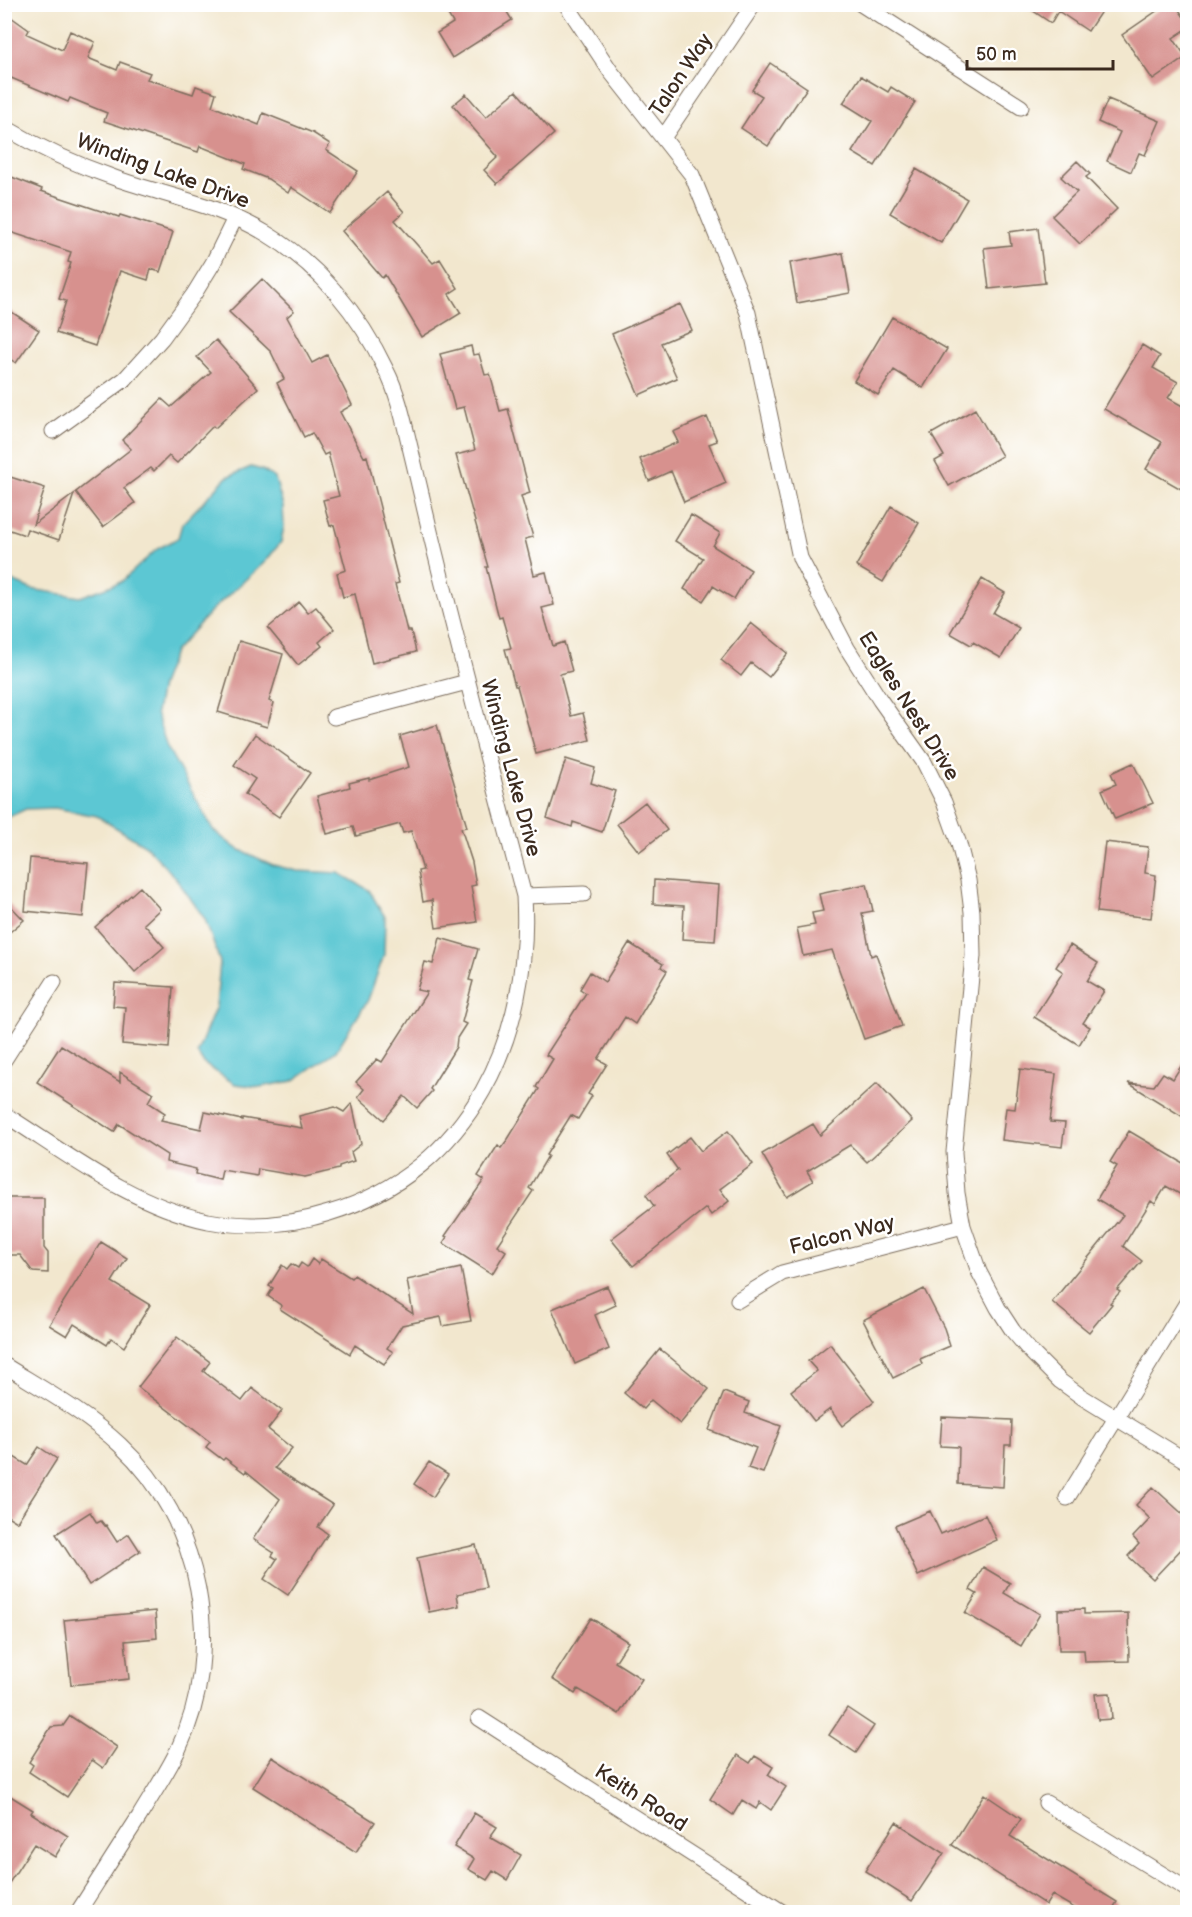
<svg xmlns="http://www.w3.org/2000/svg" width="1192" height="1917" viewBox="0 0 1192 1917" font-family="'Balsamiq Sans',sans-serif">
  <rect width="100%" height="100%" fill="#fff"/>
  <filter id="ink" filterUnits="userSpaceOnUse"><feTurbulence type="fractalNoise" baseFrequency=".0167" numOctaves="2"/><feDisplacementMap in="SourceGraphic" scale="12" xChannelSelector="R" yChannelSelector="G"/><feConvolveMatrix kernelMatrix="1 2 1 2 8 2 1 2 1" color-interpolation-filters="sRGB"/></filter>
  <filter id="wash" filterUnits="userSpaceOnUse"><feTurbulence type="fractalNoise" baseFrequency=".008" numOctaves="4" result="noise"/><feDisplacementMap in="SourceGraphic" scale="24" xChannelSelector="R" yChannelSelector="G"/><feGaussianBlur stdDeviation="1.35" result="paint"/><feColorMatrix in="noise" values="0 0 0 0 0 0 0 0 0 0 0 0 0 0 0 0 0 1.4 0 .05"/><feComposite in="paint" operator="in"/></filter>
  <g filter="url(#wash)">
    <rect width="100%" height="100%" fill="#f2e7ce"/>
    <path fill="#5bc7d3" stroke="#4b7878" stroke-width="1.5" d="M251,467L262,470L275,478L283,506L284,526L281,542L266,561L212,610L174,652L161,685L156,713L167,747L214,831L236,848L273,865L297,871L339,873L369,890L385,917L384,955L368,1000L336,1051L293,1081L260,1087L235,1084L204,1064L197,1053L216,1006L220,962L205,919L175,877L146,846L97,816L55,808L26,809L4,819L5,578L31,589L80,597L121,582L157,549L178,538L182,524L227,477Z"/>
    <g id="blocks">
      <path fill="#d7918e" d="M442,4H502L512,20L452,58L437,33L453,23Z
        M1023,4H1106L1088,31L1058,11L1051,23Z
        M1167,4H1175L1188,23V28L1173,38L1186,57L1153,80L1122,35Z
        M4,12L29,30L27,34L62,50L70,31L95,42L88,58L117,70L120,62L150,73L147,79L193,94L196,86L216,93L212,106L259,125L263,113L313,133L330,144L326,150L358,171L330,213L291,187L288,193L268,179L243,169L245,164L200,146L198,152L104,121L107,113L70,98L68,102L4,75Z
        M770,63L807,88L768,146L741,128L762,96L752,90Z
        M861,76L888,92L891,87L915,102L875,166L852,152L872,121L843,103Z
        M516,91L554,134L497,184L484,170L498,157L453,105L466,94L486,117Z
        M1108,99L1160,121L1145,155L1139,153L1131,172L1107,161L1120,132L1098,122Z
        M1077,161L1090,174L1086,177L1117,209L1080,244L1052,216L1077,192L1061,177Z
        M916,169L967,199L941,243L890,213Z
        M4,174L42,189L41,191L119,217L120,215L173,232L160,272L151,269L148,280L120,271L95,346L56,333L66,301L59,299L71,263L68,262L71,252L4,230Z
        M387,192L404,212L395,220L433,263L440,259L458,288L449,294L461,313L422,337L385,275L382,278L342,231Z
        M1038,228L1045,283L989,289L984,248L1011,245L1009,232Z
        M843,253L850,293L797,303L790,263Z
        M262,279L294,311L287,317L312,363L327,355L352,405L340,412L364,457L367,456L399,583L395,584L407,631H411L416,652L372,663L355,594L343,597L337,573L346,570L334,525L330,526L323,500L339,496L328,453L324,455L312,433L304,437L277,383L284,379L271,352L229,312Z
        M680,304L692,330L661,343L677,378L639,395L612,334Z
        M4,307L39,330L16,363L4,355Z
        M892,317L947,349L923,388L894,370L878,395L854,381Z
        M216,340L258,388L215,428L213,426L177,463L169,456L154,471L151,468L124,488L135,503L103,527L76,492L131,449L122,440L162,399L171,407L211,372L197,357Z
        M1142,345L1160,356L1153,368L1178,382L1168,398L1188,409V493L1146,469L1162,442L1104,409Z
        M471,346L473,355L479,354L485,375L490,374L500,411L508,409L530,493L521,496L533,537L525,539L534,575L546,572L554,605L542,608L553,646L564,642L572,671L560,674L571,716L583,713L590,740L536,754L517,686H515L505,649L511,648L502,617L499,618L486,567H488L456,455L475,450L464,407L455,409L440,354Z
        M975,409L1002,456L949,486L935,461L944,456L931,434Z
        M707,417L717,441L709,444L726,483L684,502L671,471L649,481L640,459L678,442L673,432Z
        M4,475L45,488L33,525L74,494L59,540L27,529L25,535L4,528Z
        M891,506L919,523L883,582L856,566Z
        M691,515L720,533L713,546L751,570L734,599L713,586L703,601L684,589L703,558L675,541Z
        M982,579L1005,593L993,613L1019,628L1001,658L973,642L971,645L950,633Z
        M299,602L308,613L316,607L334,629L319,642L322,646L298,665L268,628Z
        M751,623L788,653L769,677L751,663L741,676L721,660Z
        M239,641L283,654L269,701L274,703L267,727L218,712Z
        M437,725L467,827L461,828L472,862L476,885L471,886L477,922L436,928L432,900L423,902L418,871L423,870L411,831L403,833L400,824L356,836L353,827L327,834L317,796L350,787L349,783L369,778V780L409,767L400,736Z
        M255,734L310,773L279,817L245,794L255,779L234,765Z
        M566,759L595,768L591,783L615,791L602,832L573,822L572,827L547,818Z
        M1133,763L1153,803L1115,819L1102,790L1116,784L1111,773Z
        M645,802L667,830L639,852L617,824Z
        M1105,842L1148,847L1145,873L1156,875L1151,918L1097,912Z
        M30,858L88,863L83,917L25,911Z
        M654,880L719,885L715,941L682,939L684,906L653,904Z
        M867,884L873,911L862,913L871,956L876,954L902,1026L864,1039L832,950L803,956L797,928L815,925L812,913L823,911L819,894Z
        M140,887L160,909L144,924L164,947L135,972L95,927Z
        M4,899L24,920L4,937Z
        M440,938L478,949L469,980L473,981L462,1022L466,1024L457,1038L456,1047L430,1089L432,1091L417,1108L404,1096L384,1120L358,1097L364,1089L356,1082L377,1059L382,1062L427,992L417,990L425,962L433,964Z
        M629,943L663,964L661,967L667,971L635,1024L625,1017L598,1059L607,1064L588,1094L592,1096L578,1119L571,1115L546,1155L548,1156L529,1188L533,1191L497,1245L506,1251L492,1274L443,1243L447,1237L445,1236L484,1180L478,1176L498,1145L501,1148L508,1139L539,1089L536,1087L553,1059L546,1055L586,993L580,989L590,972L605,982Z
        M1070,945L1098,963L1087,981L1104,991L1083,1023L1090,1027L1079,1045L1034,1017L1063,972L1056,967Z
        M115,983L173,987L169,1048L122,1044L125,1007L113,1006Z
        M61,1045L120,1082V1072L153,1093L148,1102L165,1113L161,1120L201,1129L205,1112L242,1120V1118L302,1128L299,1116L335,1107L344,1112L352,1103L361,1144L351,1152L354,1161L339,1166V1169L305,1177L258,1169L257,1176L222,1170L220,1180L195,1174L196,1169L166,1162L167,1155L119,1124L114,1132L37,1082Z
        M1188,1055V1120L1128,1083L1154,1086L1163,1073L1173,1079Z
        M1020,1069L1056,1074L1050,1122L1065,1123L1062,1147L1002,1140L1006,1108L1015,1109Z
        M877,1083L912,1121L867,1162L850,1145L807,1171L813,1181L787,1197L762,1154L813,1124L820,1135Z
        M728,1131L753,1164L720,1189L729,1201L711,1215L706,1208L633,1266L611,1239L654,1206L646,1195L678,1170L667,1155L690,1137L701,1151Z
        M1129,1131L1188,1166V1199L1166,1186L1155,1204L1151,1201L1123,1246L1142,1261L1117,1290L1120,1292L1110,1303L1112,1304L1089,1332L1052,1302L1123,1215L1097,1199L1117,1166L1110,1162Z
        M4,1198H44V1248L48,1253V1273L33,1272L20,1255H4Z
        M101,1242L127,1258L112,1282L150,1305L124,1347L111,1338L107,1345L74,1324L67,1336L49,1325Z
        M312,1259L318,1264L321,1259L351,1278L354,1275L413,1314L407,1280L461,1268L471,1321L443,1326L441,1317L402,1325L387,1348L393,1352L384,1364L355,1345L350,1354L280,1309L282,1306L268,1296L273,1288L269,1286L282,1265L287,1269L291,1264L298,1268L301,1263L307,1267Z
        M607,1286L616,1305L595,1315L609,1349L575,1364L552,1309Z
        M924,1289L944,1328L950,1346L920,1359L922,1364L893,1378L863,1320Z
        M177,1337L210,1362L203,1371L242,1401L252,1388L282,1411L268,1429L292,1448L275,1468L333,1505L318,1527L328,1534L288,1595L264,1579L277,1559L272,1556L274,1553L253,1539L280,1499L246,1471L245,1473L225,1458L223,1460L206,1447L210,1442L138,1387Z
        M830,1344L874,1401L842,1426L830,1409L814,1421L791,1391L817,1371L808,1361Z
        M660,1349L709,1389L680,1424L651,1400L643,1409L624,1393Z
        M724,1392L749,1402L745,1413L781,1426L763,1473L748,1468L756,1448L709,1430Z
        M942,1417L1012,1420L1011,1445H1005L1003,1487L958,1484L959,1447L940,1446Z
        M39,1447L57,1459L17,1522L4,1514V1451L27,1465Z
        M429,1462L448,1474L433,1497L414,1484Z
        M1153,1487L1188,1519V1542L1153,1579L1128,1556L1139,1544L1133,1537L1150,1519L1136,1505Z
        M930,1511L941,1534L985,1515L997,1540L918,1576L895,1526Z
        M90,1512L97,1523L101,1521L105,1526L106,1525L117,1542L129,1534L140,1551L89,1585L56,1534Z
        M476,1545L486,1588L457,1594L459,1606L429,1612L417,1558Z
        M983,1567L1010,1583L1004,1593L1040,1614L1021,1646L965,1613L977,1594L970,1590Z
        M1084,1609V1614L1128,1613L1129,1661L1085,1662L1084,1650H1059L1058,1610Z
        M155,1611L157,1638L125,1641L129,1679L71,1685L64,1620Z
        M591,1618L628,1642L615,1662L642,1679L619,1714L578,1689L575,1694L552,1679Z
        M1110,1693L1112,1719L1098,1720L1095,1694Z
        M847,1708L874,1726L856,1753L829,1735Z
        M70,1716L117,1747L103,1768L92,1760L67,1797L29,1772L33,1765L29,1762L51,1727L63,1726Z
        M738,1755L750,1763L755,1756L773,1767L768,1775L786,1787L771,1810L760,1802L756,1809L742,1800L733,1815L710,1799Z
        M272,1757L375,1822L356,1852L253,1787Z
        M4,1792L33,1810L31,1813L68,1836L55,1857L34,1844L4,1891Z
        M984,1794L1021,1819L1010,1836L1117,1902L1111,1912H1081L1052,1895L1046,1905L952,1845Z
        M474,1813L497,1827L490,1837L521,1855L507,1880L493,1871L487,1880L468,1869L474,1859L454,1847Z
        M896,1822L944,1853L912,1901L865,1871Z"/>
    </g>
  </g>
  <g filter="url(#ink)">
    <use href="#blocks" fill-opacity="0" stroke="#7b6c5c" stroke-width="1.5"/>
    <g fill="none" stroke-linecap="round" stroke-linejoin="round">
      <g stroke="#7b6c5c" stroke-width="17">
        <path id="street" d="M566,4L611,72L692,175L748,313L800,558L847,648L880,700L924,762L944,802L959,844L968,880L972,912L973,956L954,1152L957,1193L963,1226L979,1272L998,1308L1013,1331L1031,1352L1060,1381L1082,1397L1188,1462
          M861,4L1021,107
          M4,127C39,148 77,165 115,178C166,196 220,205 267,234C319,265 360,315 386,370C398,393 404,422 410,447C419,484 427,520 436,556C464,670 494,783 524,896C532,1035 471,1171 329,1213C291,1225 248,1228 208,1221C132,1205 69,1155 4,1114
          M663,138L754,4
          M53,431L125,379L162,338L194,294L213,263L235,218
          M334,717L467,682
          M524,896L584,894
          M4,1060L54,982
          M738,1300L782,1273L963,1226
          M4,1365C44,1390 86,1413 120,1445C202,1521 226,1649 178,1750C167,1773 152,1795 139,1817C118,1849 98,1881 78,1912
          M1067,1498L1188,1301
          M479,1718L782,1912
          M1046,1803L1188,1890"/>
      </g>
      <use href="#street" stroke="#fff" stroke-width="15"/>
    </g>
  </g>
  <g text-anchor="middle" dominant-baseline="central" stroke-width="5" stroke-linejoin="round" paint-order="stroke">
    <g font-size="21" fill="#3b2a1e" stroke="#fff">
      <text transform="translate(681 75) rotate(-56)">Talon Way</text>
      <text transform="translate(163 171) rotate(20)">Winding Lake Drive</text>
      <text transform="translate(909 706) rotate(58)">Eagles Nest Drive</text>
      <text transform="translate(511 768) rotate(75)">Winding Lake Drive</text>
      <text transform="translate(842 1235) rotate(-14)">Falcon Way</text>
      <text transform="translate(641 1798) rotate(33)">Keith Road</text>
    </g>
  </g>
  <rect width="1192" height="1917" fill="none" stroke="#fff" stroke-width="24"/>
  <path d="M967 60v9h146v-9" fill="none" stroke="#3b2a1e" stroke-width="3"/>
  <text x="976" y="60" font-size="18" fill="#3b2a1e" stroke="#ffffff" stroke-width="4.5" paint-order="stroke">50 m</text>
</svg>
